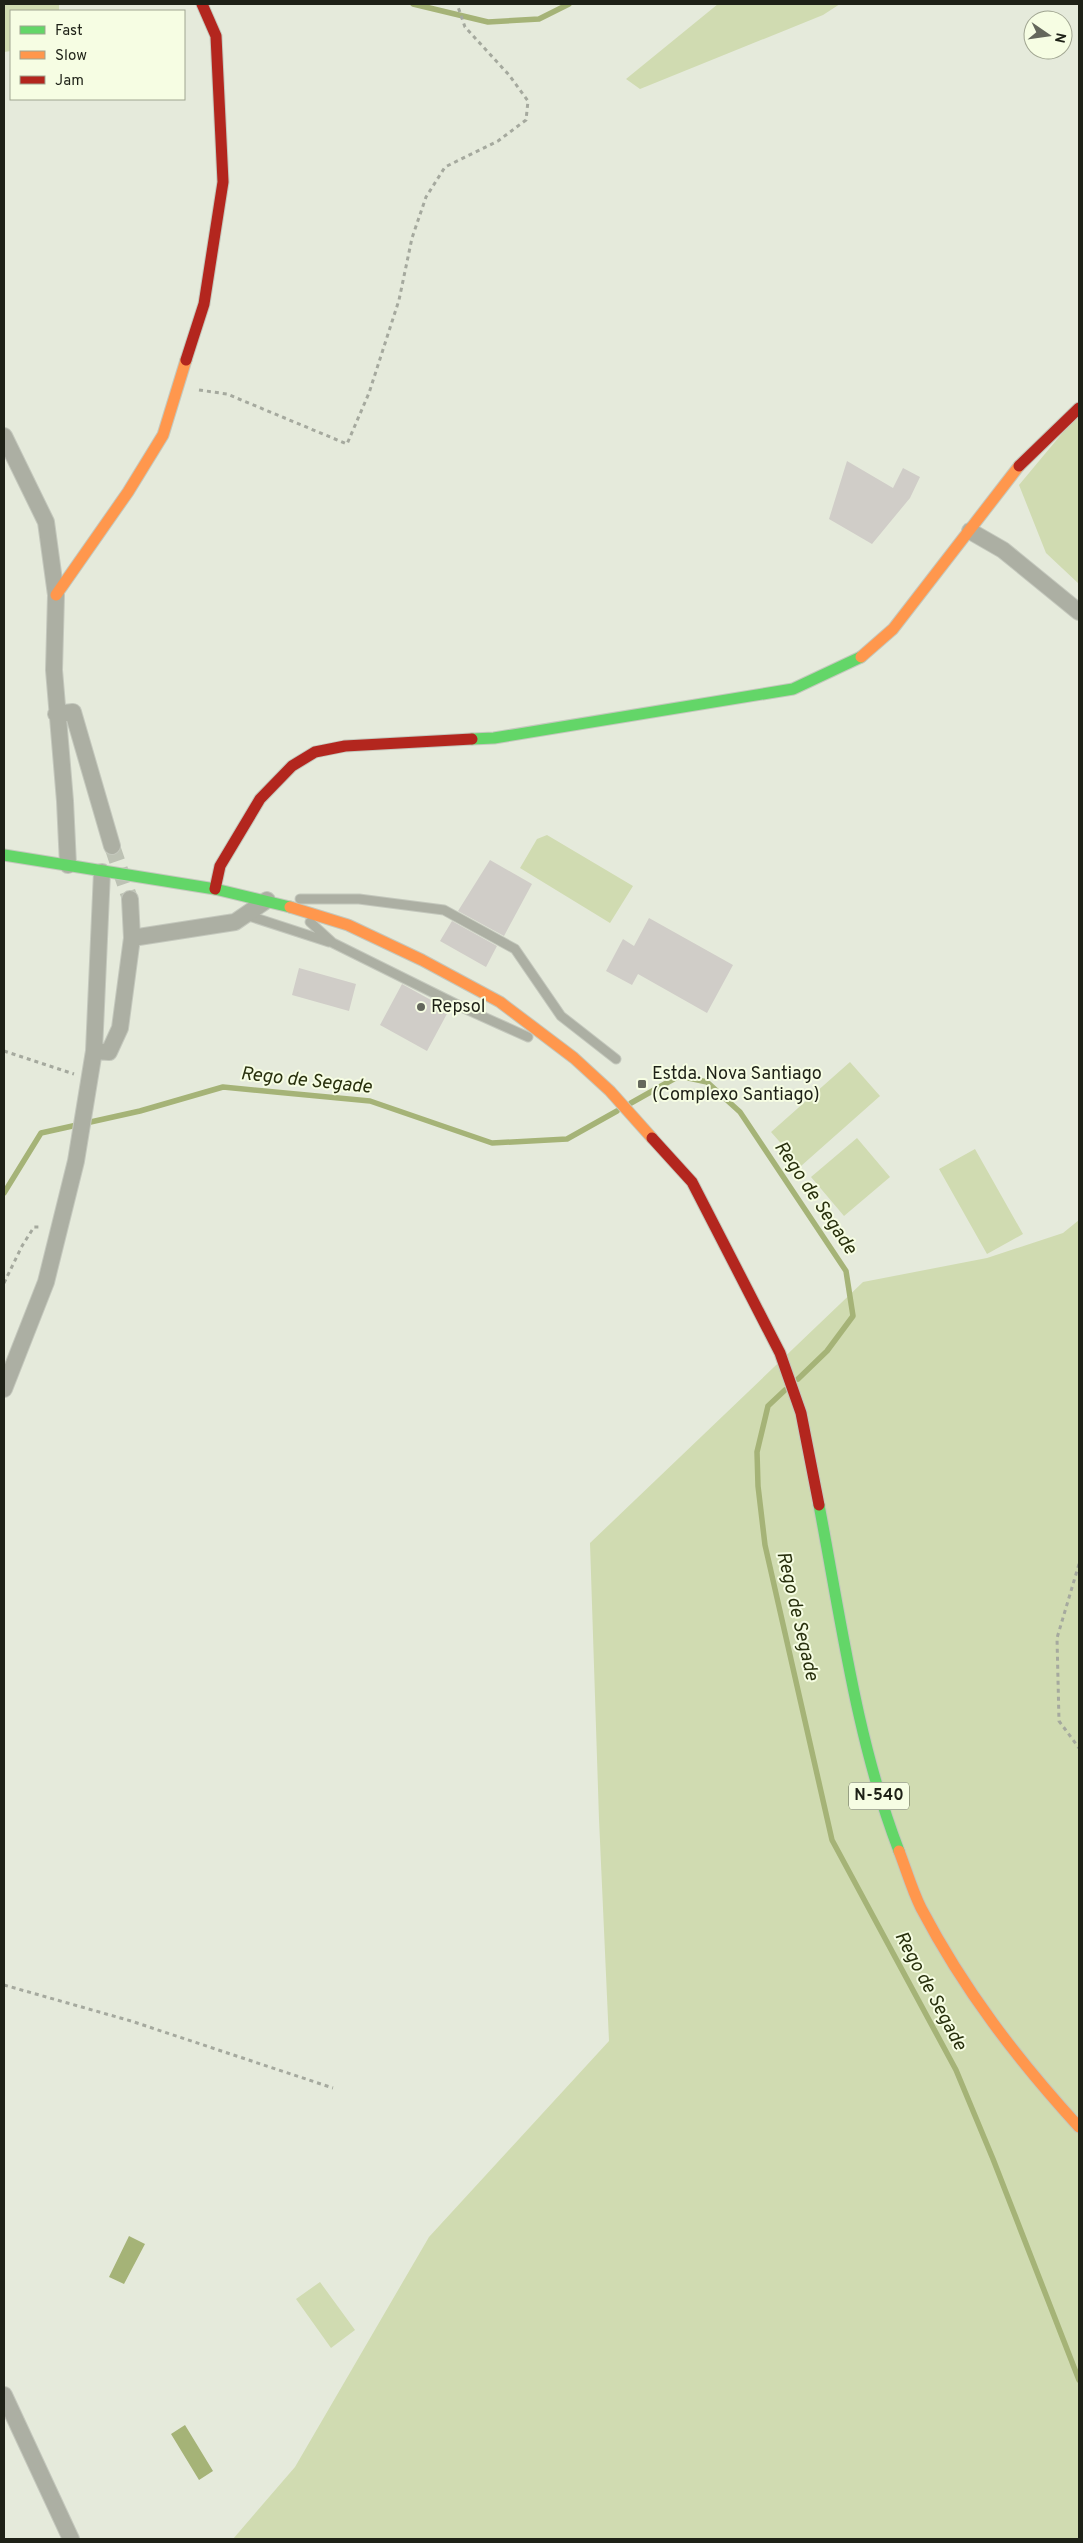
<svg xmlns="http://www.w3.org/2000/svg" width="1083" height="2543" viewBox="0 0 1083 2543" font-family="Overpass,sans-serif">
  <rect width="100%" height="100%" fill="#e5eadb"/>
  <path fill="#d0dbb1" d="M4,4H59V11H11V51L4,52Z
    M718,4H840L823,15L640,89L626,79Z
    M1079,413V584L1046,553L1019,485Z
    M547,835L633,886L610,923L520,868L537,839Z
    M850,1062L880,1096L801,1166L771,1132Z
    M857,1138L890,1177L844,1216L811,1177Z
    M975,1149L1023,1234L987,1254L939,1169Z
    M1079,1220V2539H233L295,2467L429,2237L609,2041L599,1819L590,1543L863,1282L987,1258L1063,1233Z
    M320,2282L355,2330L331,2348L296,2299Z"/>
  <path fill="#a5b377" d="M129,2236L145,2244L124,2284L109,2277Z
    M185,2425L213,2471L199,2480L171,2434Z"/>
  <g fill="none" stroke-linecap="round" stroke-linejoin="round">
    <path stroke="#a5b377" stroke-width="5.5" d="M413,4L488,22L539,19L569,4
      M631,1103L679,1076L707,1082L740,1112L846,1271L853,1316L827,1351L798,1379
      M4,1193L41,1133L140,1111L223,1087L370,1101L492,1143L567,1139L617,1111
      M785,1390L768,1406L757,1452L758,1486L765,1545L832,1840L956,2070L993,2159L1079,2380"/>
  </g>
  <path fill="#d0cdc8" d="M847,461L893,488L903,468L920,477L910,498L872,544L829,519Z
    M490,860L532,884L504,936L458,911Z
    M649,918L733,965L707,1013L638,974L632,985L606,971L623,939L634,946Z
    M452,921L497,946L486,967L440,941Z
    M299,968L356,984L349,1011L292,995Z
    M402,984L449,1010L427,1051L380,1025Z"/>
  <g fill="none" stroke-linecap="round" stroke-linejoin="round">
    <path stroke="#bdc2b4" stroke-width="16" stroke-dasharray="16 8" stroke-linecap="butt" d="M112,846L130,899"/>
    <g stroke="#c4c8bd" stroke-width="11">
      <path id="lane" d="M300,899H359L444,910L515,949L561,1016L616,1059
        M246,915L329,942
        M310,922L333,943L468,1010L528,1037"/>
    </g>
    <g stroke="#c4c8bd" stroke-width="18">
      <path id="street" d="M4,436L46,522L56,595L54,670L65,801L68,865
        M970,531L1003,550L1079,612
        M56,714L73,712L112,846
        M132,938L235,922L267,900
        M94,1051L109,1052L120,1028L132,938L130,899
        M4,1389L46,1282L76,1161L94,1051L102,872
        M4,2395L71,2539"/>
    </g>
    <g stroke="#c4c8bd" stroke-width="13">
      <path id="fast" d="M472,739L494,738L793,689L861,657
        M4,855L215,889L290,907
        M819,1505C841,1620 857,1742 899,1851"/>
    </g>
    <g stroke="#c4c8bd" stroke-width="13">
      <path id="slow" d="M56,595L128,492L163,435L186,360
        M861,657L893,629L1019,466
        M290,907L348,925L422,960L500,1002L574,1058L610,1091L652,1138
        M899,1851C906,1869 912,1890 921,1908C964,1990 1017,2059 1079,2127"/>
    </g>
    <g stroke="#c4c8bd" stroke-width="13">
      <path id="jam" d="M186,360L204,304L223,182L216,36L202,4
        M1019,466L1079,408
        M215,889L220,866L260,799L292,766L315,752L345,746L472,739
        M652,1138L692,1182L780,1353L801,1413L819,1505"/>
    </g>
    <path stroke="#a5a99e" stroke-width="3" stroke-dasharray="4 4" stroke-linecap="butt" d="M199,390L227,394L347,444L369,393L399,300L412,238L426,197L445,167L498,141L526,120L528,101L509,75L465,27L457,4
      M4,1051L74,1074
      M4,1283L22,1246L34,1227H42
      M1079,1564L1057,1638L1059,1721L1079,1748
      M4,1985L131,2021L333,2088"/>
    <use href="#lane" stroke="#acafa3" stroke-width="9"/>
    <use href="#street" stroke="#acafa3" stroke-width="16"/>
    <use href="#fast" stroke="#63d668" stroke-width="11"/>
    <use href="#slow" stroke="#ff974d" stroke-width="11"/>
    <use href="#jam" stroke="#b3261e" stroke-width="11"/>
  </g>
  <g fill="#64675c" stroke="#f6fde3" stroke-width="2">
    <circle cx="421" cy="1007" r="5"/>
    <rect x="637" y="1079" width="10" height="10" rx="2.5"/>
  </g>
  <g text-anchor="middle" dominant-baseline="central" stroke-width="4" stroke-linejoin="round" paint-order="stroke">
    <rect fill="#f6fde3" stroke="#5f6354" stroke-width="1" x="849" y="1782.5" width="60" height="27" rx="4"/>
    <g font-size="16" font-weight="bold" fill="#1e2117">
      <text x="879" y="1796">N-540</text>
    </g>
    <g font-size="18" fill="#1e2117" stroke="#f6fde3" text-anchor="start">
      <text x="431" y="1007">Repsol</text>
      <text x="652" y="1074">Estda. Nova Santiago<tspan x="652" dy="21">(Complexo Santiago)</tspan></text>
    </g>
    <g font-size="19" font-style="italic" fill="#28300d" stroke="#f6fde3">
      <text transform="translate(306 1081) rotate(6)">Rego de Segade</text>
      <text transform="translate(815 1198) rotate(56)">Rego de Segade</text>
      <text transform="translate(797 1616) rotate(77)">Rego de Segade</text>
      <text transform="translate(930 1991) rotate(62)">Rego de Segade</text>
    </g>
  </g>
  <rect width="1083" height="2543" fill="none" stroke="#1e2117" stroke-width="10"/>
  <rect x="10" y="10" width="175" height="90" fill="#f6fde3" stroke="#a0a591"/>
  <rect x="20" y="26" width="25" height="8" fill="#63d668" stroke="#a0a591"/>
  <text x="55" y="35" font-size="15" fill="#1e2117">Fast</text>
  <rect x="20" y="51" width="25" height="8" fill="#ff974d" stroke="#a0a591"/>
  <text x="55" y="60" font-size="15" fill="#1e2117">Slow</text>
  <rect x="20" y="76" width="25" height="8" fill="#b3261e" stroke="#a0a591"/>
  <text x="55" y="85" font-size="15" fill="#1e2117">Jam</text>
  <g transform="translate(1048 35) rotate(103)"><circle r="24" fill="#f6fde3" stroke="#a0a591"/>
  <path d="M0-4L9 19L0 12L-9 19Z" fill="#64675c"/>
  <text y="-8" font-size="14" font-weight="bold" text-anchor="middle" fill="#1e2117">N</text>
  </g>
</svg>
